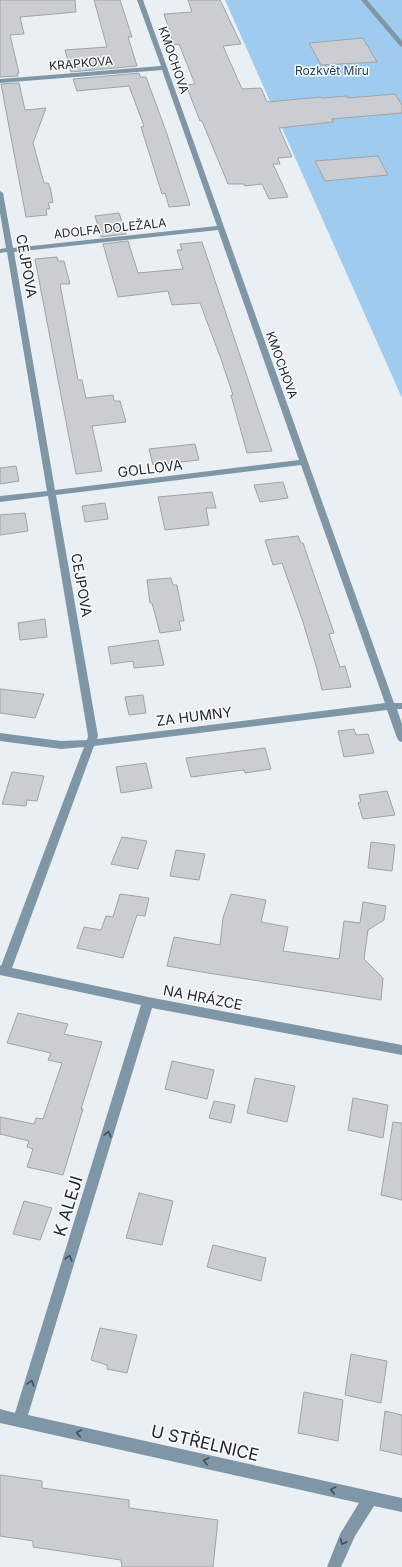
<svg xmlns="http://www.w3.org/2000/svg" width="402" height="1567" viewBox="0 0 402 1567" font-family="Inter,sans-serif">
  <rect width="100%" height="100%" fill="#eaeff3"/>
  <path fill="#9ecbee" d="M225,0H402V398Z"/>
  <path fill="#caced2" stroke="#9ea3a6" d="M0,0H75L76,12L20,17L24,34L10,35L19,73H17L18,76L0,77Z
    M94,0H120L132,37H128L137,66L71,72L65,50L107,47Z
    M188,0H220L241,44L223,46L242,89L261,88L267,102L321,97V98L347,96L348,98L395,94L402,105V113L332,119L333,122L279,128L292,157L278,158L280,164H273L288,197L269,199L262,184L245,186L244,184H228L202,121H200L186,85L195,84L179,44L174,45L164,14L192,12Z
    M363,38L377,62L321,65L309,43Z
    M139,73L140,77H146L167,134L190,205L169,207L165,193L162,194L141,127L144,126L129,86L77,91L73,79Z
    M19,83L25,110L46,108L33,143L44,183H48L50,187L53,202L48,203L50,209H46L47,215L26,217L1,84Z
    M378,156L388,175L325,181L315,161Z
    M119,213L126,234L101,237L95,216Z
    M128,241L138,273L183,269L177,250H182L180,244L202,242L272,451L247,453L231,395H233L221,359L200,303L172,305L168,291L118,297L103,244Z
    M57,257L58,261H64L70,284H60L78,380H82L86,398L113,395L114,401H120L126,422L92,426L102,471L76,474L73,458L35,259Z
    M195,444L199,460L153,465L149,449Z
    M16,466L19,481L0,484V468Z
    M283,482L288,498L260,502L254,485Z
    M212,492L216,508H206L209,525L165,530L158,497Z
    M105,503L108,519L85,522L82,506Z
    M25,513L28,531L0,535V515Z
    M298,536L301,543H303L334,633L329,634L340,667L345,666L351,687L322,690L317,669L303,622L282,563L273,565L265,540Z
    M171,578L173,585H177L184,621H179L181,630L160,633L152,603H150L147,580Z
    M45,619L47,637L20,640L18,623Z
    M158,640L164,665L134,668L133,661L111,664L108,647Z
    M0,689L44,694L35,718L0,713Z
    M143,695L146,713L129,715L125,697Z
    M354,729L356,735L368,734L374,753L344,757L338,731Z
    M265,748L271,769L245,773L244,770L191,777L186,758Z
    M146,763L152,788L121,793L116,767Z
    M12,772L44,776L37,801L27,800L26,806L2,804Z
    M387,791L395,815L363,819L358,803L361,802L359,795Z
    M122,837L147,841L138,869L111,864Z
    M371,842L395,845L392,871L368,868Z
    M176,850L205,854L199,880L170,876Z
    M120,894L149,898L145,916L137,915L123,958L77,948L84,927L101,930L106,916L113,917Z
    M231,894L266,900L261,922L288,927L283,951L339,959L344,921L360,923L363,902L386,906L384,920L368,930L364,959L383,978L381,1000L208,973L167,966L174,937L220,945L223,918Z
    M18,1013L68,1024L64,1034L102,1042L81,1109H83L63,1175L27,1167L33,1149L27,1147L29,1141L0,1134V1117L34,1124L36,1118L43,1119L62,1063L48,1060L51,1053L7,1043Z
    M172,1061L214,1070L207,1099L165,1089Z
    M255,1078L295,1086L287,1122L247,1113Z
    M353,1098L388,1105L383,1138L348,1130Z
    M214,1101L235,1105L231,1123L209,1118Z
    M393,1122L402,1123V1200L381,1195Z
    M139,1193L173,1201L162,1245L126,1238Z
    M24,1201L52,1208L40,1240L13,1234Z
    M213,1245L266,1258L261,1281L207,1267Z
    M100,1328L137,1335L127,1373L107,1369V1365L91,1360Z
    M351,1354L387,1361L381,1403L345,1395Z
    M304,1392L343,1400L338,1441L298,1433Z
    M385,1411L402,1415V1455L380,1450Z
    M0,1475L42,1481V1488L129,1500V1508L218,1520L213,1567H122L121,1560L33,1547V1541L0,1536Z"/>
  <g fill="none" stroke-linecap="round" stroke-linejoin="round">
    <path fill="#7f96a7" fill-rule="evenodd" d="M137,0H143L394,703H402V709H397L402,724V742L399,741L397,738L387,710L94,746L12,968L148,997L402,1045V1055L152,1008L28,1415L402,1498V1512L374,1506L355,1536L341,1567H327L340,1534L359,1503L0,1423V1409L15,1413L141,1005L0,975V965L1,966L84,747L61,749L0,741V733L61,741L87,740L88,736L48,496L0,502V496L47,491L7,252L0,253V249L6,248L0,213V191L3,193L13,248L217,226L162,70L0,83V79L161,66ZM218,230L299,460L55,490L14,252ZM301,465L385,703L97,739L98,736L56,495Z
      M361,0H367L402,41V47L400,46Z"/>
  </g>
  <defs><path id="oneway-chevron" d="M-2-3.5L2.5 0L-2 3.5" fill="none" stroke-width="1.6" stroke-linecap="round" stroke-linejoin="round"/></defs>
  <g stroke="#444d54">
    <use href="#oneway-chevron" transform="translate(108 1134) rotate(-73)"/>
    <use href="#oneway-chevron" transform="translate(69 1258) rotate(-73)"/>
    <use href="#oneway-chevron" transform="translate(31 1383) rotate(-73)"/>
    <use href="#oneway-chevron" transform="translate(79 1433) rotate(-167)"/>
    <use href="#oneway-chevron" transform="translate(206 1461) rotate(-167)"/>
    <use href="#oneway-chevron" transform="translate(333 1490) rotate(-167)"/>
    <use href="#oneway-chevron" transform="translate(343 1542) rotate(116)"/>
  </g>
  <g text-anchor="middle" dominant-baseline="central" stroke-width="3" stroke-linejoin="round" paint-order="stroke">
    <g font-size="12" fill="#242627" stroke="#f9fcfe">
      <text transform="translate(174 60) rotate(71)">KMOCHOVA</text>
      <text transform="translate(81 63) rotate(-5)">KRAPKOVA</text>
      <text transform="translate(110 228) rotate(-6)">ADOLFA DOLEŽALA</text>
      <text transform="translate(282 365) rotate(70)">KMOCHOVA</text>
    </g>
    <g font-size="12" fill="#17415d" stroke="#f9fcfe">
      <text x="332" y="70">Rozkvět Míru</text>
    </g>
    <g font-size="14" fill="#242627" stroke="#f9fcfe">
      <text transform="translate(27 266) rotate(80)">CEJPOVA</text>
      <text transform="translate(150 468) rotate(-7)">GOLLOVA</text>
      <text transform="translate(82 585) rotate(80)">CEJPOVA</text>
      <text transform="translate(194 716) rotate(-7)">ZA HUMNY</text>
      <text transform="translate(203 997) rotate(11)">NA HRÁZCE</text>
    </g>
    <g font-size="17" fill="#242627" stroke="#f9fcfe">
      <text transform="translate(68 1206) rotate(-73)">K ALEJI</text>
      <text transform="translate(205 1443) rotate(13)">U STŘELNICE</text>
    </g>
  </g>
</svg>
